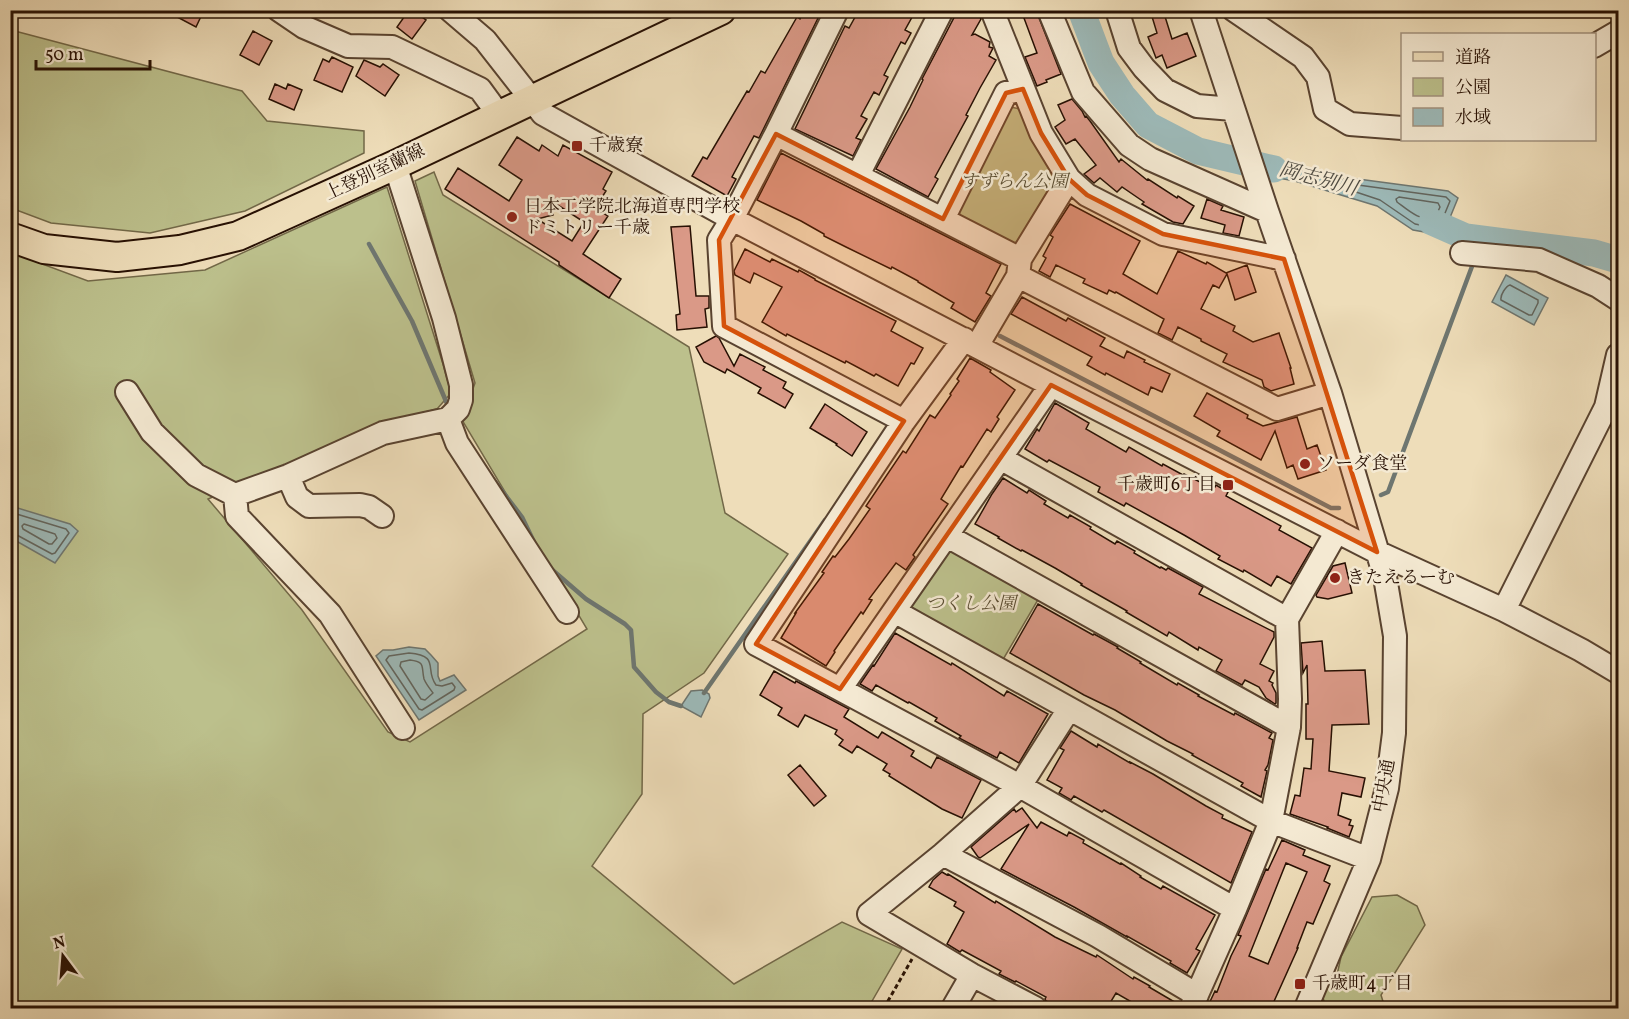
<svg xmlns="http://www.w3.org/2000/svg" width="1629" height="1019" viewBox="0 0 1629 1019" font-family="Vollkorn,'Noto Serif JP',serif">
  <rect width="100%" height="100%" fill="#eeddb9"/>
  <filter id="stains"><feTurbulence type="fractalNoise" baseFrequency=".00333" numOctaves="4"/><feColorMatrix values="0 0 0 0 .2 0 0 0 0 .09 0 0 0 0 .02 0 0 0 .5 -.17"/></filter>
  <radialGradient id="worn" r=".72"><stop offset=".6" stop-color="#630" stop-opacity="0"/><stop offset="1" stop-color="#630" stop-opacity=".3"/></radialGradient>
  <path fill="#bcc08c" stroke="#726848" stroke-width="1.5" d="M11,30L242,91L267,121L364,131V153L245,211L150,233L51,223L11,208Z
    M1010,107L1025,110L1057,181L1027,238L1009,245L962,220L958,209Z
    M434,172L443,195L689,347L725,513L788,554L704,673L643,714L642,794L592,866L734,984L842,922L902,949L868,1008H11L10,252L88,281L205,270L387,187L443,364L451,393L437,409L385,422L208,499L302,610L388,732L410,742L587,629L462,420L475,383L415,181Z
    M953,550L1039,598L1001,663L913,614L909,600L944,553Z
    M1397,895L1417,906L1425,925L1381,995L1385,1008H1328L1325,1005L1322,994L1337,975L1341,957L1372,897Z"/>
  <path fill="#9dbab9" stroke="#6e7670" stroke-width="1.5" d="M1253,151L1269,162L1281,163L1328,179H1358L1448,191L1458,198L1449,220L1465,232L1464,239L1413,230L1377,206L1295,181L1261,175Z
    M1506,275L1548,298L1534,325L1492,302Z
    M11,506L70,524L78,531L55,563L11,538Z
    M409,647L425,649L431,655L438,663V676L440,681L454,675L466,690L419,720L376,656L383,650H393Z
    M702,690L709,694L710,698L701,717L681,706L691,691Z"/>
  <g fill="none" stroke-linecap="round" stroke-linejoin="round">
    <path stroke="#62655e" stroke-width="1.5" d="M1350,185H1358L1446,197L1450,201L1443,218L1445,227L1442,229L1415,224L1380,200L1350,190L1349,188Z
      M1399,197L1438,203L1440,207L1435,218C1421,222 1409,211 1397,202L1396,199Z
      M1510,285L1538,300V303L1532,315H1529L1501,300C1500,295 1506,286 1510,285Z
      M10,512L66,529L69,533L55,553L52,554L15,534L10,533
      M24,524L55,534L57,538L52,544H49L23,529L22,526Z
      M409,653C441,656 424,669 436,685L442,686L452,683L455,687L454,690L422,710L419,709L386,660L389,656Z
      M410,660C426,662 421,666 424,679C426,684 430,689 433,693L425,700L421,699L400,666L401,662Z"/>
    <path stroke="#6e7670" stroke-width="4.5" d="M369,244L412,321L448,406
      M1000,336L1331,508H1339
      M493,479L522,517L534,542
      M1381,495L1388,492L1474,261
      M549,567L586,599L625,624L631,630L634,667L656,692L669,702L681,706
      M704,693L825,520"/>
    <path stroke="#9dbab9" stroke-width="27" d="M1081,10L1101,63L1122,95L1148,125L1198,151L1274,169
      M1432,222L1466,237L1594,253L1618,260"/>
  </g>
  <path fill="#da9987" stroke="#271003" stroke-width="1.5" fill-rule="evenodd" d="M164,10H204L196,27Z
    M409,10H412L426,20L412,39L397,27Z
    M804,10H822L759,138L754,136L732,177L736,179L727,196L692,176L703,157L707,159L747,91L749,92L761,71L765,73L797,17L800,19Z
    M859,10H916L905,30L911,33L905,44L901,42L884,75L888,77L879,95L874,92L861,116L867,119L856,138L861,140L853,156L795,129L845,26L849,28Z
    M958,10H969L980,17L981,19L972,35L975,34L990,42L989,47L993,48L989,56L996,60L980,88L966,115L968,116L935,177L938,179L928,197L876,169L910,107L923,80L922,79Z
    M1021,10H1036L1061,74L1046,80L1047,82L1037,86L1025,57L1037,53Z
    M1150,10H1163L1172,39L1187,33L1196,56L1167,68L1162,55L1156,58L1148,37L1157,33Z
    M253,31L272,41L259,65L240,55Z
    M332,57L353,67L342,92L314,80L323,59L329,62Z
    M364,60L380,67L383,64L399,75L385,96L356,76Z
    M275,84L286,89L288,84L302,90L294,110L269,99Z
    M1072,99L1082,111L1085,117L1086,116L1090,121L1119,162L1121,159L1147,180L1148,179L1177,198L1178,196L1194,206L1183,224L1173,222L1142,204L1144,202L1122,187L1117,192L1100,178L1094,183L1084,174L1096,165L1075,139L1066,144L1055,127L1065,120L1058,105Z
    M517,137L539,151L542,145L558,156L563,145L612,172L603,189L606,191L595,208L608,216L583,254L621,279L609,298L559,265V262L445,189L458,168L509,201L522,180L499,165ZM550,200L584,222L572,241L537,219L553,215Z
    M781,153L1001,264L986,293L991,296L975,322L951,308L954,303L918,282V281L892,267L891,269L846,247L824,236V234L801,221L757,200Z
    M1207,199L1223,206L1221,210L1244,217L1239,236L1223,233L1225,225L1201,218Z
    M1070,204L1140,241L1123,274L1157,294L1178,251L1206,264L1207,262L1226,273L1247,265L1256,292L1235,300L1227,274L1219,288L1213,285L1201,309L1235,326L1233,331L1253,342L1279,333L1291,368H1290L1294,384L1271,391L1264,387L1262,380L1223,362L1227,354L1201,341V339L1178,327L1172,340L1158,333L1164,319L1116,292L1115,293L1109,290L1107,294L1083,283L1085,279L1056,265L1050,277L1039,271L1046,258L1043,256L1053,237L1050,235Z
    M690,226L696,296H709V308L705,309L707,327L677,330L676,315L680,314L671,227Z
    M745,249L770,262L772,259L798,272L799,270L815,279V280L896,321L891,331L923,348L914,364L911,363L898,386L876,374L874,376L846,361L845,363L787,334L786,336L762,322L782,287L754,273L750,283L735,275L734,271Z
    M1022,297L1066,321L1068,318L1105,338L1100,346L1124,358L1127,351L1145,360L1144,362L1170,374L1162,392L1151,387L1148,395L1106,373L1105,375L1087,365L1092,357L1011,314Z
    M716,336L719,338L734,366L740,354L765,367L763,370L786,382L783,388L793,394L785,408L758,393L761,388L727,369L725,373L704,362L696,347Z
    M970,358L991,370L990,372L1015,390L997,417L999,419L991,432L987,429L963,467L961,466L941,499L948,504L913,555L915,557L906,570L896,563L869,599L872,600L863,614L861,612L834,651L835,652L826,666L781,638L796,613H795L824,573L822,572L833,556L835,557L849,539L870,509L866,506L903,451L906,453L930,415L935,418L951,395L950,394L959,381L957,379Z
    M1207,393L1248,415L1247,418L1263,426L1297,417L1307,449L1317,445L1326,470L1298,479L1293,465L1287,468L1275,431L1261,460L1217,436L1220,431L1194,416Z
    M1055,403L1089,423L1086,429L1126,452L1129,447L1162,466L1163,464L1183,475L1184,474L1204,484L1205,481L1215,487L1216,485L1228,492L1226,496L1281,526L1279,530L1312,548L1291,584L1277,576L1271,586L1244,570L1243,572L1218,559L1220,556L1184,535L1126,503L1124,506L1098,492L1100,487L1049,460L1047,462L1025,449L1037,429L1039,431Z
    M825,404L867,432L852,456L836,445L837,444L810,428Z
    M1003,478L1027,493L1029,490L1046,501L1044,504L1068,518L1070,515L1091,527L1090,529L1115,544L1117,541L1135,551L1134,553L1160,568L1161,567L1166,570L1168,568L1203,587L1199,594L1274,632V637L1260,664L1274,671L1269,681L1273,683L1272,685L1276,693V703L1275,704L1266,698L1259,687L1245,680L1242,685L1216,671L1222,660L1199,647L1198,650L1169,632L1167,636L1126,612L1127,611L1081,585L1082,584L1055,568L1022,550L1021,551L998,538L999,537L975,524L992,494Z
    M1345,563L1352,593L1328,599L1317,597L1316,595L1333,566Z
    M1038,604L1093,635L1094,634L1118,647L1117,648L1141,662L1140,663L1177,685L1178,683L1199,695L1198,696L1234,715L1235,713L1272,733L1269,738L1273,740L1268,765L1265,770L1267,771L1261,797L1241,786L1243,783L1192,755L1193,754L1167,741L1115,710L1084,695L1010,653Z
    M895,633L951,665L952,663L1004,696L1007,691L1048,714L1019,763L1000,752L997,758L959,738L961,736L935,721L937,718L909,702L908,703L876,685L872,691L860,684L873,665L874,666Z
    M1322,641L1325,671L1365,670L1369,724L1332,725L1329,771L1365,778L1361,797L1342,793L1338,815L1351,820L1349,825L1353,826L1349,837L1327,828L1328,827L1290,814L1295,795L1300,796L1304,768L1311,769L1313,739H1306V704H1308L1307,665L1303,673L1301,643Z
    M774,671L795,683L796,681L849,709L844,717L878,738L882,732L914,751L911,756L931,768L937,757L981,780L962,818L942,809L889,776L890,774L883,770L887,764L857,746L852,753L839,745L843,740L835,734L837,730L805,715L798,727L778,715L782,708L760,695Z
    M1071,731L1097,747L1098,744L1130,763V762L1153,774L1206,806L1223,815L1222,818L1252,832L1231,883L1104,810L1102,812L1074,796L1071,800L1059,793L1062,788L1047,780L1064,750L1060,748Z
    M800,765L826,796L814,806L788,775Z
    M1022,808L1037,828L1041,822L1067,836L1069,832L1084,840L1083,843L1120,864L1121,863L1141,876L1140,877L1161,889L1163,886L1215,915L1196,949L1200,951L1187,973L1170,963L1171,961L1127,936V937L1074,907L1001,869L1029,824L980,858L978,857L971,847L1014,809L1016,812Z
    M1282,840L1305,850L1303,855L1330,866L1324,881L1330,884L1313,924L1307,922L1297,948H1298L1271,1008H1207L1215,991L1217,992L1231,956L1241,936L1238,935L1266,869L1268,870ZM1286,863L1307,872L1268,964L1249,956Z
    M942,872L947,875L948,874L995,903L996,901L1055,937L1096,957L1097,955L1133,979L1134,977L1150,986L1149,987L1178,1004V1008H1142L1116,993L1107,1008H1060L1046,1001L1045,999L1046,997L1016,981L1015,982L999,974L1001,971L962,950L960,952L947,944L964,912L954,906L956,902L929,887L933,880Z"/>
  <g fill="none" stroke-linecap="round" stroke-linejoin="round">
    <g stroke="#594330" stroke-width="26">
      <path id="minor" d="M279,10L304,27L348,46L392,47L480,89L499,115
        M450,10L485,40L543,114L732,219L1051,385L1377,552L1504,610L1581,650L1618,672
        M837,10L776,134L732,219L719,240L724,326L904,421
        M992,10L1041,133L1069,179L1087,195L1163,234L1284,259
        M1049,10L1083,92L1129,145L1150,159L1267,211
        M1117,10L1129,48L1144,68L1165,90L1197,106L1233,109
        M1201,10L1267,211L1330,393L1385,577L1395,636L1394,733L1387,788L1369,859L1306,1008
        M1234,10L1303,57L1318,77L1325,109L1350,124L1402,128
        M1594,46L1618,32
        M776,134L1020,259
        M395,165L444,318L461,385V400L458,409L448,419L457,443L567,612
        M858,175L942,10
        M943,219L1006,93L1023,89
        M1462,253L1539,260L1598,286L1618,299
        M1018,276L1277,409L1330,393
        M964,339L904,421L756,644L1020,786L1235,909
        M977,346L1018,276L1020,259L1069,179
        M127,392L152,432L196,475L235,495
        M1618,413L1606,407L1618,355
        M1000,458L1287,619
        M288,476L297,497L309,506L360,505L369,507L382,516
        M947,536L1289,727
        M1504,610L1606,407
        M894,611L1271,821L1369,859
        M840,689L1051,385
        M403,728L330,614L237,516L235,495L288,476L383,433L448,419
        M943,854L1098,936L1197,995
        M953,1008L972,975
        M1035,1008L972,975L869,914L943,854L1020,786L1069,709
        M1191,1008L1235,909L1271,821L1289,727L1290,699L1287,619L1337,531"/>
    </g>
    <g stroke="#271003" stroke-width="32">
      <path id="major" d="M10,237L44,249L117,257L180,250L238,236L395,165L721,10"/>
    </g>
    <path stroke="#271003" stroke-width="3" stroke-dasharray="4.5 3" stroke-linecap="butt" d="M884,1008L912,959"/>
    <use href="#minor" stroke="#f4e9d2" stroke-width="22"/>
    <use href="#major" stroke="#eeddb9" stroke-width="28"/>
  </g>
  <path fill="#d5520b" fill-opacity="0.2" stroke="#d5520b" stroke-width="4.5" stroke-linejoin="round" d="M1023,89L1041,133L1069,179L1087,195L1163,234L1284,259L1377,552L1051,385L840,689L756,644L904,421L724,326L719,240L776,134L943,219L1006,93Z"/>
  <g fill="#8f2418" stroke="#f4e9d2" stroke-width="2">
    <rect x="571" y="140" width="12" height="12" rx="3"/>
    <circle cx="512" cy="217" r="6"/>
    <circle cx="1305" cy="464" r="6"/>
    <rect x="1222" y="479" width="12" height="12" rx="3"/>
    <circle cx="1335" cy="578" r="6"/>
    <rect x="1294" y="978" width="12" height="12" rx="3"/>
  </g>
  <g text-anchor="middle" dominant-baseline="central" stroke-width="5" stroke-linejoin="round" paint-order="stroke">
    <g font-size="18" fill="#271003" stroke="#f4e9d2" text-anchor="start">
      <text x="589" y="146">千歳寮</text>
      <text x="524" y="207">日本工学院北海道専門学校<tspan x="524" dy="21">ドミトリー千歳</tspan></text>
      <text x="1317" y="464">ソーダ食堂</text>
      <text x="1216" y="485" text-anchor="end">千歳町6丁目</text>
      <text x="1347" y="578">きたえるーむ</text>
      <text x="1312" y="984">千歳町4丁目</text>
    </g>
    <g font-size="18" fill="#271003" stroke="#f4e9d2">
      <text transform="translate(375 173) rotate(-25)">上登別室蘭線</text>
      <text transform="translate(1385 786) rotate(-80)">中央通</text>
    </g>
    <g font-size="18" font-style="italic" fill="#5b4e33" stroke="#f4e9d2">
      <text x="1014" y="182">すずらん公園</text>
      <text x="971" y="604">つくし公園</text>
    </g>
    <g font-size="20" font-style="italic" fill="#504c43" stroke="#f4e9d2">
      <text transform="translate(1318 180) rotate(15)">岡志別川</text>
    </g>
  </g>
  <rect width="1629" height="1019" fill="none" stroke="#eeddb9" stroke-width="36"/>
  <rect x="12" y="12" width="1605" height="995" fill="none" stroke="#271003" stroke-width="3"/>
  <rect x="18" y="18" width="1593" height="983" fill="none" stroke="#271003" stroke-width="1.5"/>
  <rect x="1401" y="33" width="195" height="108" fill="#f4e9d2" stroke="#a2927f" stroke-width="1.5"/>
  <rect x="1413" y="52" width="30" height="9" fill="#eeddb9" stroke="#a2927f" stroke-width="1.5"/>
  <text x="1455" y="63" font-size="18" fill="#271003">道路</text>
  <rect x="1413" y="78" width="30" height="18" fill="#bcc08c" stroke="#a2927f" stroke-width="1.5"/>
  <text x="1455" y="93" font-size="18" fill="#271003">公園</text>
  <rect x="1413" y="108" width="30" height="18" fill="#9dbab9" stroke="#a2927f" stroke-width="1.5"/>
  <text x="1455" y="123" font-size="18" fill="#271003">水域</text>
  <g transform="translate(63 956) rotate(344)" stroke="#f4e9d2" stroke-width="4.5" paint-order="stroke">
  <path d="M0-4.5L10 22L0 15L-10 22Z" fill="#271003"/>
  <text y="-9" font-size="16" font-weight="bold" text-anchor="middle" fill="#271003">N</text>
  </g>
  <path d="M36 60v9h114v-9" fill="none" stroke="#271003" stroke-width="3"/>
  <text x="45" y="60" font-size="18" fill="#271003" stroke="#f4e9d2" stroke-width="4.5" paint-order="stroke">50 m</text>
  <rect width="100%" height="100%" filter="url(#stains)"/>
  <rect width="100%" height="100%" fill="url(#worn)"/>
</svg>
